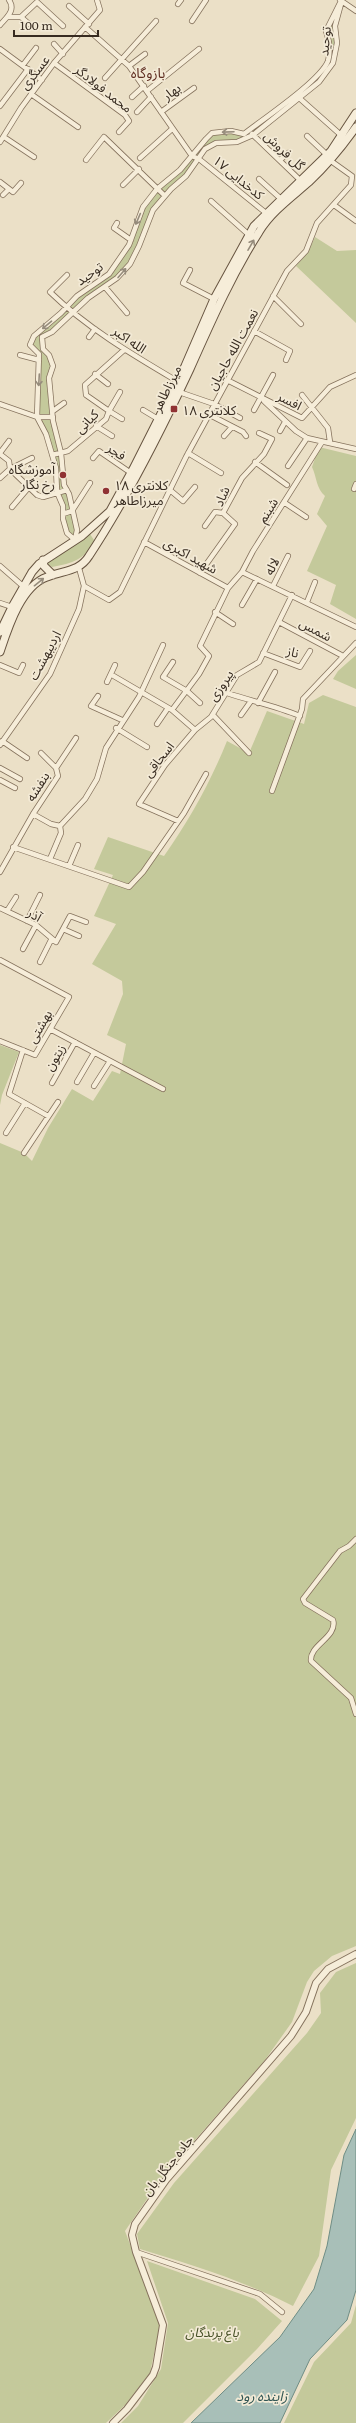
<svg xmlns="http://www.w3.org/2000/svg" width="356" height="2423" viewBox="0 0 356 2423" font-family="Literata,'Noto Sans Arabic',serif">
  <rect width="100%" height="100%" fill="#ebe0c7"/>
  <path fill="#c4c99b" d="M340,5L334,25L336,43L333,62L319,82L244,139L223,141L204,148L185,176L153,209L138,246L129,263L116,278L88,297L52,331L42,336L40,346C50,355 53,363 48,377L62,466L76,530L75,539L69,532L58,493L57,469L38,418L40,361L31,344L35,337L75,299L109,274L120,262L144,208L157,190L212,135L231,132L243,135L297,94L328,62L327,32Z
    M315,237L337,251L356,250V323L296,266L308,252Z
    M319,447L356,456V619L330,604L336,585L307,571L327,526L317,514L325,496C316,488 317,478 312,467Z
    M90,534L94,540C85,560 73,563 52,567L48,564V561Z
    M356,655V689L333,679L338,671Z
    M323,695L356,707V1946L332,1956L314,1971L307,1982L292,2022L265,2060L160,2180L125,2231L160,2325L150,2373L125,2405L106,2423H0V1143L24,1153L32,1161L48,1128L72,1089L93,1101L112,1071L120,1074L126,1044L107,1035L123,994L122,981L92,964L116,924L94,916L113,875L94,869L108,837L164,856C190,819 210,783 227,741L249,753L267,711L304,724L309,703Z
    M0,1045L19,1052L2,1095L0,1105Z
    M356,1963V2118L331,2170L319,2256L293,2306C244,2281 193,2265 140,2249L137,2234L174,2183L307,2033L321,2013L320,1993L336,1972Z
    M147,2261L255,2299L282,2321L257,2349L183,2423H121L138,2406L161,2369L168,2323Z
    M356,2305V2423H284L314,2362L351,2323Z"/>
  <path fill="#a8bfb8" stroke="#6f8d85" d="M356,2129V2290L347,2320L310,2359L280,2423H191L280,2337L314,2289L327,2246L344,2155Z"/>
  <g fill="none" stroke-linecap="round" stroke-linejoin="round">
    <g stroke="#85725d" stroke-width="6">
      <path id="minor" d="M340,0L356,11
        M178,4L181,0
        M69,6L89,24
        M8,17H21L37,2L63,26
        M21,17L29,24
        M192,21L206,0
        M0,25C7,17 16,10 9,0
        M85,27L129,66L192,156L199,159L266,213
        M54,44L63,54
        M0,49L42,80
        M54,63L125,115L129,121L119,132
        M23,65L36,48
        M129,66L145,54
        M105,78L156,21
        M147,91L199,49
        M31,94L78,127
        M297,96L342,136
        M132,97L144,86
        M0,106L28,69
        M137,112L151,97
        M161,112L194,88
        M252,134L301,181
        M307,136L327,155
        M4,137L34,157
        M0,142L21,108L54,63L100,10L97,0
        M140,158L172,129
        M86,160L104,137L165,196
        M280,160L288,153
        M331,161L352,176
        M259,179L281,199
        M0,182L13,192L21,183
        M123,185L139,169
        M3,195L9,189
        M211,201L249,235
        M334,205L356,221
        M117,223L114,228L131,240
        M190,270L183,283L214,299
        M67,275L50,292C87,328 133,355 177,381
        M105,287L127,313
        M273,296L301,324
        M254,331L290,351L286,360
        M89,337L95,329
        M20,355L39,360
        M95,374L108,384
        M227,380L302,418L330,387L356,375
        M120,392L109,411L122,419
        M179,392L214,404L240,418
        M302,395L328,428L330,442
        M264,401L296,431L307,438L356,449
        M0,404L37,417H53
        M143,410L158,419
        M254,410L273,375
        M53,411L64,403
        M208,414L243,432L246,436
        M96,426L112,436
        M280,431L285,422
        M224,436L232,427
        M0,453L9,441
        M188,453L221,473
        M0,454L9,461L10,469L37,495L43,497L67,490
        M52,455L68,451L106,419L109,411L86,395L85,385L124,350
        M93,458L99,451L131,473
        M255,462L287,485
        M288,466L307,438
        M0,478L10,469L32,458
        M354,489L356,484
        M170,490L183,501L195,487
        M285,503L306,517
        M12,507L29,487
        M63,514L72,511L90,483
        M205,526L215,512L223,513
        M75,540L67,533L63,519V506L57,492L56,468L46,434L37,417L39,354L30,345L34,336L61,313L77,296L109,274L129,245L143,207L157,189L180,170L206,139L212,133L231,131L244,134C263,119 320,81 328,61C331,51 329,40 326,31L341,1
        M75,540L77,530L69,494L64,485L61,453L53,421L49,378L53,366L49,355L43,349L42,337L52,332L88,298L117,278L130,264L139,246L153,210L171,189L186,176L205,149L216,143L237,142L253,135L319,82L333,63L337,43L335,26L341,4
        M144,542L228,588
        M0,566L24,587
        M242,572L356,627
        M200,573L235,524L223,513L242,478L264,454L272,439L259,433
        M84,586L109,600L120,592L186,457L287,271L306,251L317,223L351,185L352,176
        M273,586L288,556
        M307,602L315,582
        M0,603L12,607
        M242,605L257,579
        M215,612L233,624
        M279,622L343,656
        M263,653L300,667L310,651
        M173,662L163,677L187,691L200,703
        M0,665L19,673L23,665
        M112,675L172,710L195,730L211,717L237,675L259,662L292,595
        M107,682L115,665
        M227,693C251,701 276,706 300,716
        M98,696L91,706L122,720
        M258,703L275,672
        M172,710L199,674L209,656L200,646L228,588L242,572L253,551L322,442
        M213,715L249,753
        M241,715L251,701
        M157,724L168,708
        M116,728L147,747
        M2,741L27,758
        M0,745L50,674L79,609L84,586L79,568
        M0,768L20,779
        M56,768L76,738
        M0,780L15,788
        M272,791L302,709L303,699L356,643
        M33,814L51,824L60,826
        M178,821L139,804L165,765L195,730
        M60,826L85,799L97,779L106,748L139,697L163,645
        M13,847L129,887L143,872L184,813L206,774
        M50,859L61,833L60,826
        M69,866L78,845
        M0,872L33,814L58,776L56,768L41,753
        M0,908L36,925L56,942L70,916L86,922
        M7,911L16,897
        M27,921L40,895
        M63,929L79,936
        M23,949L36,925
        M0,960L69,997L35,1055L0,1041
        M40,962L51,940
        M50,1029L163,1089
        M23,1050L9,1094L48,1116
        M77,1082L94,1053
        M52,1083L75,1042
        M94,1086L110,1061
        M6,1133L25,1103
        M24,1153L58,1102
        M356,1539L349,1546L340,1551L303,1599L305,1603L333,1620C338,1637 309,1645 311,1661L351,1698L356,1714
        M136,2252L260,2294L282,2312"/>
    </g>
    <g stroke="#85725d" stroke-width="8">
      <path id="tertiary" d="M113,2423L127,2409L153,2375L156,2367L163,2325L136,2252L132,2235L135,2224L166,2180L291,2036L306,2012L316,1983L328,1969L356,1954"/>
    </g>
    <g stroke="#675440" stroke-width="9">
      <path id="secondary" d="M43,560L44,566L53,575
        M0,632L12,607L32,572L39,564L82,536L110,511L133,469L185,366L214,299L254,226L331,151L356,113
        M0,652C8,628 21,586 47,577C64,570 79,572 89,556C128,497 160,433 190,369C211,322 231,276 259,232C271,212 292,197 309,182C327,165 342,147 356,127"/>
    </g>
    <use href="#minor" stroke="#f6edd9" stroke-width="4.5"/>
    <use href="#tertiary" stroke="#f6edd9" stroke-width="6"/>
    <use href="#secondary" stroke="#f6edd9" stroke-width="7"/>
  </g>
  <defs><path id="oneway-shaft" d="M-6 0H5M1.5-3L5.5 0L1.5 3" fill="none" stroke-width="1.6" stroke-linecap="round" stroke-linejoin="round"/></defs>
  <g stroke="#968c7c">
    <use href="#oneway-shaft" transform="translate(228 132) rotate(178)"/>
    <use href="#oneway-shaft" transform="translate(138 219) rotate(113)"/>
    <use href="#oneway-shaft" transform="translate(251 245) rotate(-60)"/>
    <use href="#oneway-shaft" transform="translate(122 273) rotate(-49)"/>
    <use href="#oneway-shaft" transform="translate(47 325) rotate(140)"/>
    <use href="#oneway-shaft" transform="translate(39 380) rotate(93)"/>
    <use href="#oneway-shaft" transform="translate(39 582) rotate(-39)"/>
  </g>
  <g fill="#903233" stroke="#f3ead6" stroke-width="1.5">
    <rect x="170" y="405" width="8" height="8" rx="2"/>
    <circle cx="63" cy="475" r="4"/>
    <circle cx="106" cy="491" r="4"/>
  </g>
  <g text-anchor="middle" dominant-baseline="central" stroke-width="3.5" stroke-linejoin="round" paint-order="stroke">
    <g font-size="13" fill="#372b20" stroke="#f3ead6">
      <text transform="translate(324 41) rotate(-85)">توحید</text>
      <text transform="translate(34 72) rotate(-52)">عسگری</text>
      <text transform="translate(104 88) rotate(38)">محمد فولادگر</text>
      <text transform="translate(171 91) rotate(-36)">بهار</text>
      <text transform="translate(285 150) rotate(43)">گل فروش</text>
      <text transform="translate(239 177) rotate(39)">کدخدایی ۱۷</text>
      <text transform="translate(89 273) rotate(-36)">توحید</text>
      <text transform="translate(130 339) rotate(34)">الله اکبر</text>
      <text transform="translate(232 349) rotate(-61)">نعمت الله حاجیان</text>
      <text transform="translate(166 388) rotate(-64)">میرزاطاهر</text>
      <text transform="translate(290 400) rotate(27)">افسر</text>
      <text transform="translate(86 421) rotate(-46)">کیانی</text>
      <text transform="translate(117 451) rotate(33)">فجر</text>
      <text transform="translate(221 496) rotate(-67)">شاد</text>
      <text transform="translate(267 510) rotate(-58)">شبنم</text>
      <text transform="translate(191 555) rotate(29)">شهید اکبری</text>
      <text transform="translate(271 566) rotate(-63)">لاله</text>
      <text transform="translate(316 629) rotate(28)">شمس</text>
      <text transform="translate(293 651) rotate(15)">ناز</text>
      <text transform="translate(44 655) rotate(-62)">اردیبهشت</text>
      <text transform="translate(220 685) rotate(-56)">پیروزی</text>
      <text transform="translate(158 759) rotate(-52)">اسحاقی</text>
      <text transform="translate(37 786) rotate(-58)">بنفشه</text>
      <text transform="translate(35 914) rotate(30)">آذر</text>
      <text transform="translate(39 1026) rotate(-60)">بهشتی</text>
      <text transform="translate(54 1057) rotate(-60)">زيتون</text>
      <text transform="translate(167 2165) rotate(-51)">جاده جنگل بان</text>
    </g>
    <g font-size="13" fill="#372b20" stroke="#f3ead6" text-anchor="start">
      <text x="182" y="409">کلانتری ۱۸</text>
      <text x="55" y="468" text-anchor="end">آموزشگاه<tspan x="55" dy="15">رخ نگار</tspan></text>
      <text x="114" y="484">کلانتری ۱۸<tspan x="114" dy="15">میرزاطاهر</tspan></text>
    </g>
    <g font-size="13" font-style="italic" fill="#485228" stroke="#f3ead6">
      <text x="212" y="2331">باغ پرندگان</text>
    </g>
    <g font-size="14" fill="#602f22" stroke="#f3ead6">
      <text x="148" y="72">بازوگاه</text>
    </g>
    <g font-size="14" font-style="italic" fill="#305553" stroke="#f3ead6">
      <text x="262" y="2395">زاینده رود</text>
    </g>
  </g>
  <path d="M14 30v6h84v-6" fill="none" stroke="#372b20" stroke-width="2"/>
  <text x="20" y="30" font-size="12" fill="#372b20" stroke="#f3ead6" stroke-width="3" paint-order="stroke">100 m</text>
</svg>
